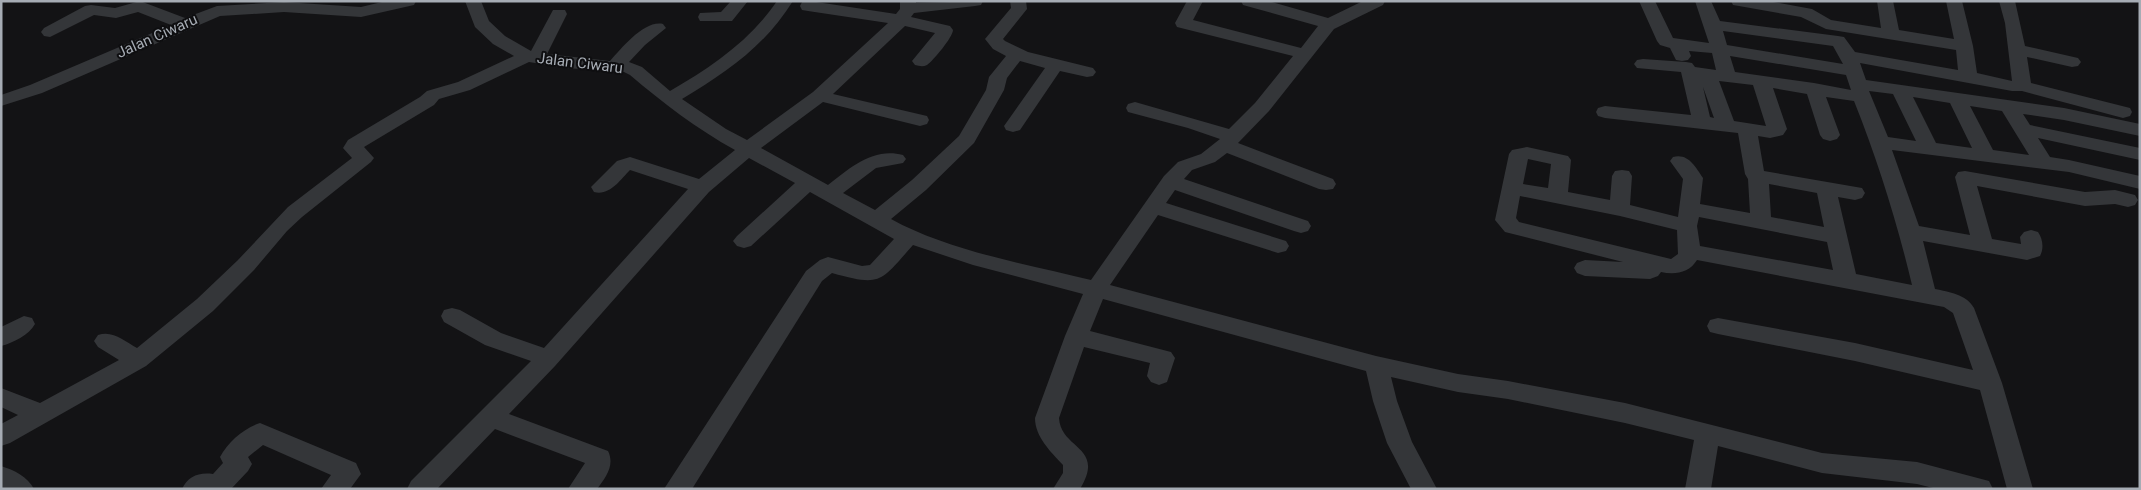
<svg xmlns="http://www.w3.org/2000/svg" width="2141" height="490" viewBox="0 0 2141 490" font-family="Roboto,sans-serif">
  <rect width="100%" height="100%" fill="#131315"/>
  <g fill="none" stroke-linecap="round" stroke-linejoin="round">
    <path fill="#343639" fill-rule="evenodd" d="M140,1L185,18L217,6L284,2L361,7L386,1H416L414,5L361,17L284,12L220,16L42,93L1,106V95L30,85L171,25L138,12L116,18L94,15L50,37L44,36L41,32L44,28L85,6L91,5L115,8Z
      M465,1H481L489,21L505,36L531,51L553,10H565L567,14L547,54L610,61C622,48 644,20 663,24L666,28L645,45L629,62L642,67L670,91C711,67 750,41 777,1H793C764,47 727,72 682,99L726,129L747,140L813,92L888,23L808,11L802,10L800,6L802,2L810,1L896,14L900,9V1H916V3L983,1L981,5L975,6L914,13L911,17L950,26L953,30C953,37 933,61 927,65C923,67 919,66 915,65L912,61L935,33L905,26L833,94L927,116L929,120L927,124L920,126L823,102L761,148L828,185C850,168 873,147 903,155L906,159L903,163L876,168L843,193L875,210L912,180L959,136L986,90L989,77L1006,56L993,49L985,39L1011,8L1010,1H1026L1027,9L1003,39L1005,41L1028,52L1093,68L1096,72L1093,76L1087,77L1060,71L1020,130L1013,132L1006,130L1004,126L1045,68L1020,61L1007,78L1004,90L974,143L926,190L891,219C949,251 1026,264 1091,280L1164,176L1178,162L1201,154L1220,139L1188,128L1128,112L1126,108L1128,104L1135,102L1142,104L1229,129L1255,103L1293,56L1177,27L1175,23L1187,1H1203L1193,20L1301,48L1318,26L1243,5L1241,1H1268L1328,18L1363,1H1385L1383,5L1334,29L1269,111L1238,143L1333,179L1336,184L1333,189L1326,190L1319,189L1227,153L1215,162L1192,170L1184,179L1308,221L1311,226L1308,231L1301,233L1294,231L1175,190L1166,203L1286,241L1289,246L1286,251L1278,253L1158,215L1110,285L1376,356L1458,374L1508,381L1625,403L1822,453L1917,462L1989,481L1993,489H1937L1917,484L1822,473L1718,446L1711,489H1685L1694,440L1625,423L1508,399L1458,392L1391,377L1397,401L1412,442L1437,489H1411L1387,443L1373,401L1366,371L1103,299L1090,331L1171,352L1175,358L1167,382L1159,385L1151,382L1147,376L1150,363L1084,347L1059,418C1061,450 1106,446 1080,489H1053L1063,473V465C1051,452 1035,437 1035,418L1065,336L1083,294L973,265L913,245C880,282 882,287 832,273L822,281L692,489H664L806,271L820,260L828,257L862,266L870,265L894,239L810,192L751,246L744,248L737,246L733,241L737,236L795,183L749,158L709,192L555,366L509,414L608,451C615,465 606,477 597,489H568L585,463L495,429L437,489H407L411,481L531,361L485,345L444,322L441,316L444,310L452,308L460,310L501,333L544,348L688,189L630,170C620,180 610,196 594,192L591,187L617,161L630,157L699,179L735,150C697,129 663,103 630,75L624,72L566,68L529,62L470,90L439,99L434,105L364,147L374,158L371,162L302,217L287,231L254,270L213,311L146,366L10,443L1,446V424L18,415L1,407V388L40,403L119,360L98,347L94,341L98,335C113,330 124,341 137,348L197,299L238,260L288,207L352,158L343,148L348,140L420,97L427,91L458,82L514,56L493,44L475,27Z
      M731,1H748L732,21H700L698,17L700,13L721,12Z
      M1639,1H1655L1673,38L1709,43L1695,1H1711L1720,21L1838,36L1844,37L1855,52L1958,70L1956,50L1826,29L1801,17L1739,6L1733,5L1731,1H1768L1812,9L1831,20L1881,28L1877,1H1893L1899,30L1954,39L1946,1H1962L1973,46L1977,73L2012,81L2005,23L1999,1H2015L2025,46L2078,58L2081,62L2078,66L2072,67L2027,57L2031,83L2130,108L2132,112L2130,116L2123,118L2022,91H2012L1860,63L1866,80L2064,108L2140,124V136L2064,120L2023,114L2030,125L2140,148V160L2038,138L2050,157L2069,160L2140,176V189L2069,172L1892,150L1919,226L1970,235L1955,177L1958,172L1965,171L2085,192L2115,190L2135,195L2138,200L2135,205L2128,207L2115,204L2085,206L1977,186L1992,239L2021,244L2020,237L2024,232L2031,230L2038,232C2043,239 2044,249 2040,256L2027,260L1923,241L1935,289C1949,292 1966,294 1974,308L2002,383L2033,489H2007L1980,390L1855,361L1718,334L1710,332L1707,326L1710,320L1718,318L1855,343L1973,370L1953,313L1944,307L1697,260C1689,273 1675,275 1661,272L1658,276L1650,279L1585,276L1577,273L1574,268L1577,263L1585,260L1623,262L1505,232L1495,220L1509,154L1512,150L1527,147L1568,156L1571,160L1568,192L1610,200L1612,176L1615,171L1622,170L1629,171L1632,176L1630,205L1678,217L1683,179L1670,161L1673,157C1688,153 1695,166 1703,178L1700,204L1750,213L1748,179L1745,174L1738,133L1605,118L1598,116L1596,112L1598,108L1605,106L1691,115L1681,72L1637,68L1634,64L1637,60L1643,59L1686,62L1692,63L1695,67L1716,70L1712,53L1689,51L1691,56L1688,60L1682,61L1676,60L1670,48L1660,45L1657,41ZM1723,31L1833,46L1843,64L1727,45ZM1730,56L1846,75L1851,90L1814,83L1735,72ZM1719,81L1753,85L1766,126L1734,121ZM1703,87L1714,118L1710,117ZM1773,88L1807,94L1820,135L1823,139L1830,141L1837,139L1840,135L1826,97L1854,101C1878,161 1897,222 1912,285L1856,274L1838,197L1855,200L1862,198L1865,193L1862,188L1764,171L1758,136L1770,138L1783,135L1787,129ZM1869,91L1893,94L1916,141L1888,137ZM1913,97L1950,103L1972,148L1936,143ZM1970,106L2002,111L2029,155L1993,150ZM1528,159L1551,164L1548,188L1523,184ZM1769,184L1817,193L1824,227L1771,217ZM1520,196L1620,216L1677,230L1678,254L1671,259L1519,222L1516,218ZM1699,217L1827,242L1833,270L1700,246L1697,226Z
      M24,316L32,318L35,324C29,335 13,343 1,346V327Z
      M260,423L356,463L361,474L350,489H321L331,475L263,445L248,457L252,464L248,471L231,489H182C188,476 199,472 213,474L223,463L220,457C228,442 244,428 260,423Z
      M1,466C14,470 28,477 34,489H1Z"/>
  </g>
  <g text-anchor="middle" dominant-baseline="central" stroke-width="4" stroke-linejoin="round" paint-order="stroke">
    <g font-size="15" fill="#a6acb4" stroke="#0e0e10">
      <text transform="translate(157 36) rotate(-24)">Jalan Ciwaru</text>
      <text transform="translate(580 63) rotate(7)">Jalan Ciwaru</text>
    </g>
  </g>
  <rect width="2141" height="490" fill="none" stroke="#a6acb4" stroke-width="5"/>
</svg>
